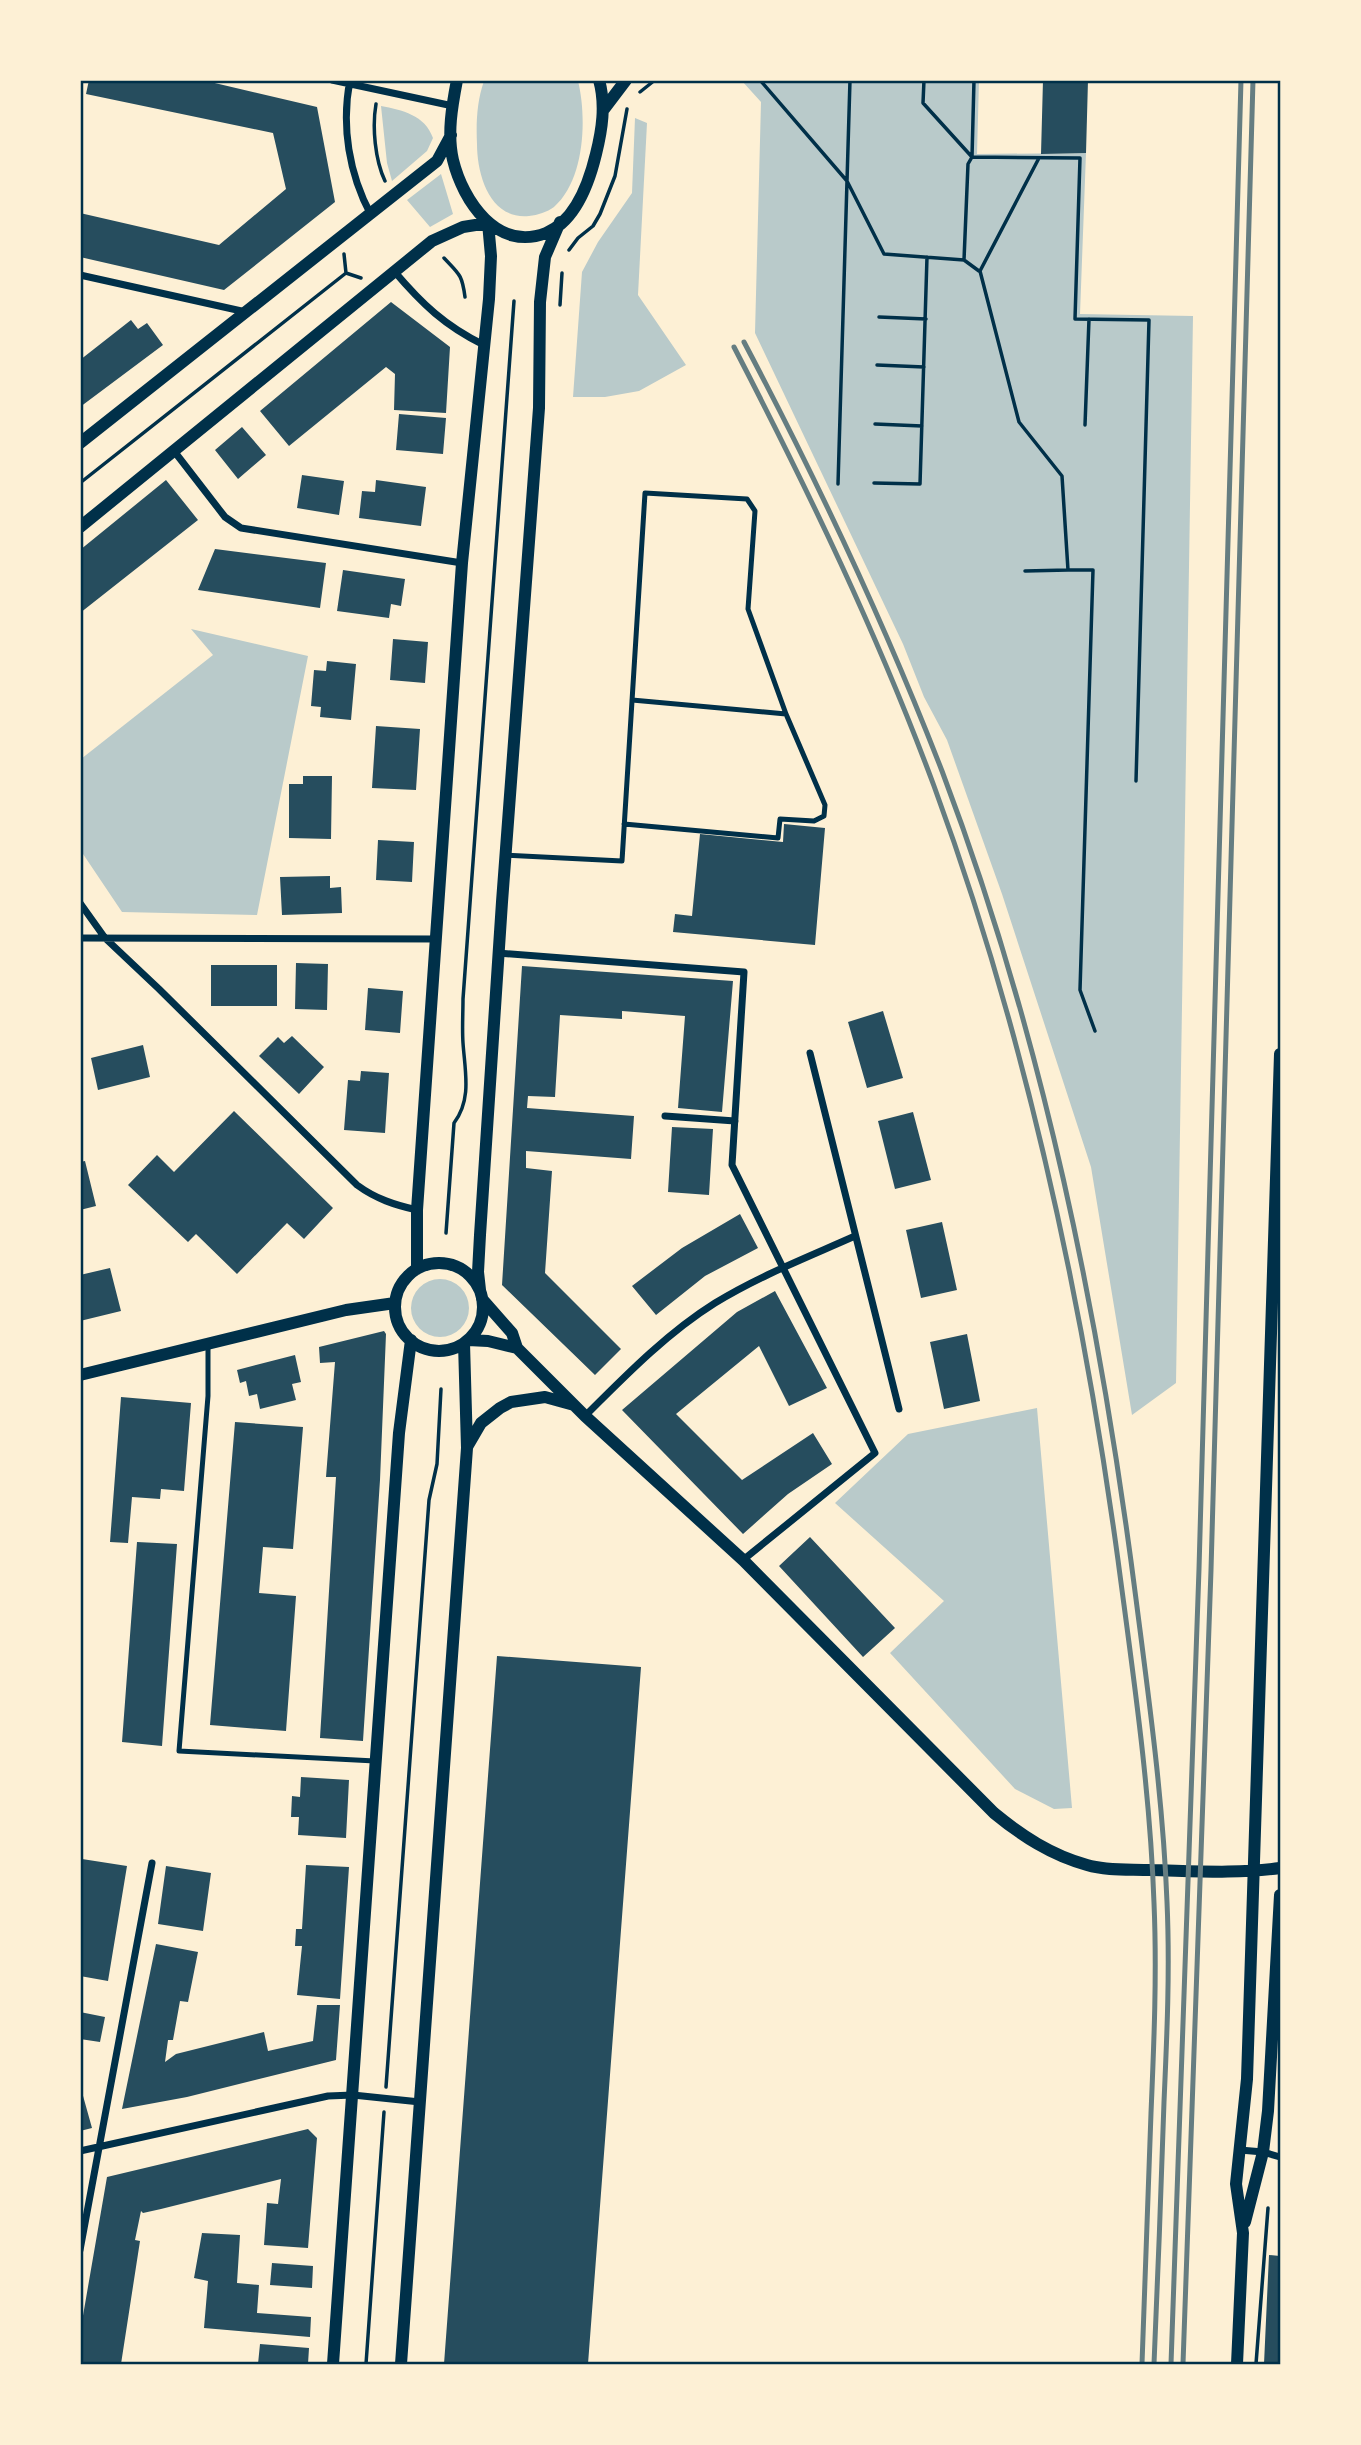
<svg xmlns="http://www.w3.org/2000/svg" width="1361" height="2445" viewBox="0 0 1361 2445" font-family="Rubik,sans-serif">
  <rect width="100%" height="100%" fill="#fdf0d5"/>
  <path fill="#b9caca" d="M484,81H578C587,117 585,180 554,207C547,212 538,215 529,216C490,220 477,175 477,144C476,122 477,101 484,81Z
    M742,81H979L977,154L1086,153L1080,314L1193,316L1176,1383L1132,1415L1091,1167L1002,894L947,740L924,697L903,644L755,333L761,102Z
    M381,106C402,110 425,115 433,138L427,151L392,181L387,163Z
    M635,118L647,123L638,295L686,365L639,391L605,397H573L582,272L598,242L632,193Z
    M441,174L453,214L430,227L407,200Z
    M191,629L308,656L257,915L122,912L81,851V759L213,655Z
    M411 1308a29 29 0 1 1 58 0a29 29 0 1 1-58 0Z
    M1037,1408L1072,1808L1054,1809L1015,1789L890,1653L944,1601L835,1503L908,1434Z"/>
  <path fill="#264d5e" d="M89,80H202L317,107L335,202L224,290L80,257V213L219,245L286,189L273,133L86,94Z
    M1043,80H1088L1086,153L1041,154Z
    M391,302L450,347L446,413L394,410L395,374L386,367L289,446L260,411Z
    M131,320L138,329L147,323L163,345L80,407V360Z
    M399,414L446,418L443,454L396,450Z
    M242,427L266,455L238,479L215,450Z
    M302,475L344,481L339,515L297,508Z
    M166,480L198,520L80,613V550Z
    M376,480L426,487L421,526L359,518L362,491L375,492Z
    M215,549L326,563L320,608L198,590Z
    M343,570L405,579L401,606L391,604L389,618L337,611Z
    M393,639L428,642L425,683L390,680Z
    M327,661L356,664L351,720L320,717L321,707L311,706L314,670L326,671Z
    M376,726L420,729L416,790L372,788Z
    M303,776H332L331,839L289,838V784H303Z
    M784,824L825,828L815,945L673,932L675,914L692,916L700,834L783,842Z
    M378,840L414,842L412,882L376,880Z
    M330,876V888L341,887L342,913L282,915L280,877Z
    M296,963L328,964L327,1010L295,1009Z
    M211,965H277V1006H211Z
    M522,966L733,981L722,1112L678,1108L685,1016L622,1011V1019L560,1015L555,1097L528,1096L527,1108L634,1116L631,1159L526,1151V1168L552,1171L545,1273L621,1349L595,1375L502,1285Z
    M368,988L403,991L400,1033L365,1030Z
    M883,1011L903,1078L867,1088L848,1022Z
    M292,1036L324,1067L299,1094L259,1056L278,1037L284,1043Z
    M143,1045L150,1077L98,1090L91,1058Z
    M361,1071L389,1073L385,1133L344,1130L348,1080L360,1081Z
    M234,1111L333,1208L304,1239L287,1223L237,1274L196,1234L188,1242L128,1185L157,1155L174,1172Z
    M913,1112L931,1180L895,1189L878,1121Z
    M672,1127L713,1129L709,1195L668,1192Z
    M85,1161L96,1206L80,1210V1162Z
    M740,1214L758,1248L705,1276L656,1315L632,1286L682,1248Z
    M942,1222L957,1290L921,1298L906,1230Z
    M110,1268L121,1311L80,1321V1275Z
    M775,1291L827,1388L789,1406L759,1346L676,1414L742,1480L813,1433L832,1464L788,1494L743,1534L622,1410L737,1312Z
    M384,1331L386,1334L380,1480L363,1741L320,1738L336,1477H326L335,1362L320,1363L319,1347Z
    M967,1334L980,1401L944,1409L930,1342Z
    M295,1355L301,1382L292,1384L296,1400L260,1409L257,1394L249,1396L246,1381L240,1383L237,1370Z
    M121,1397L191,1403L184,1491L161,1489L160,1499L132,1497L128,1543L110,1542Z
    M235,1422L303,1427L293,1549L263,1547L259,1593L296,1596L286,1731L210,1725Z
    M810,1537L895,1628L863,1657L779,1566Z
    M137,1542L177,1544L162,1746L122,1742Z
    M497,1656L641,1667L588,2364H444Z
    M301,1777L349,1780L346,1838L298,1835L299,1817H291L292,1796L300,1797Z
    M82,1859L127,1866L108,1981L80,1976V1870Z
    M306,1865L349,1867L340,1999L297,1995L302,1946H295L296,1929H302Z
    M166,1866L211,1873L203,1931L158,1924Z
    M156,1944L198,1952L188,2002L180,2001L173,2040H168L165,2062L176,2054L264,2032L268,2051L313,2041L317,2005H340L336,2060L187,2097L122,2109Z
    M80,2012L105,2017L100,2042L80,2039Z
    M80,2085L92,2128L80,2131Z
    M308,2129L317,2138L308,2248L264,2245L267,2203L278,2204L281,2179L161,2209L143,2213L141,2211L135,2240L140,2241L121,2364H80V2333L107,2177Z
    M202,2233L240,2235L237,2283L259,2285L257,2313L311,2317L310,2337L204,2328L208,2281L194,2278Z
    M1269,2255L1280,2256V2364H1264Z
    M272,2263L313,2266L312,2288L270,2285Z
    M260,2344L309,2348L308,2364H258Z"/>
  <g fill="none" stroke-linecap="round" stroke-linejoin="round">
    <path stroke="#003049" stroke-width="3.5" d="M760,80L847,181L838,484
      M850,80L847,181L884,254L964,260
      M924,80L923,103L972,157L968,164L964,260L979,271
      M974,80L972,157L1080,158L1075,319L1149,320L1136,781
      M640,92L655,80
      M376,104C372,127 375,160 385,181
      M1039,158L980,271L1019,422L1062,476L1068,570H1093L1080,990L1095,1031
      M569,250L578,238L593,226L600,214L615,176L627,109
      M344,254L346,273
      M444,258C459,274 462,274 465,297
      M346,273L361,278
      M560,305L562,273
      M879,317L926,319
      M877,365L924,367
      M875,424L922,426
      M1085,425L1089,319
      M80,483L346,273
      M874,483L920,484L927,257
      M1025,571L1068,570
      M446,1233L454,1123C472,1099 465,1072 463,1043C462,1029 463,1014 463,999L514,301
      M386,2087L429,1500L437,1464L441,1389
      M366,2364L384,2112
      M1256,2364L1268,2208"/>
    <path stroke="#003049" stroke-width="5" d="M624,824L778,838L780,819L814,821L824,816L825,805L786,714L632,700
      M505,855L622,861L645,493L747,499L755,511L748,609L786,714
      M208,1344V1396L179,1751L375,1761"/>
    <path stroke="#003049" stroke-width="7" d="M332,80L453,106
      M350,80C341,126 349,174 371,215
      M394,271C422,304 445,326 484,345
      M80,275L246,312
      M174,451L225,517L241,528L462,563
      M80,903L105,938L159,989L357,1185C376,1199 395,1205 417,1210
      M80,938L437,939
      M498,953L744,972L732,1165L875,1453L743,1560
      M810,1053L899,1409
      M665,1116L735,1121
      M585,1416C625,1376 667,1333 715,1303C759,1276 808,1257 855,1236
      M1240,2150L1263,2152L1280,2157
      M80,2151L328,2096L353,2095L420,2102
      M80,2250L152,1863"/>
    <path stroke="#003049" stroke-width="12" d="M457,80C452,106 447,134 453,160C463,201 497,252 546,233C576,221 589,183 596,154C602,130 606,105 599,80
      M604,109L626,80
      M80,443L437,161L451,135
      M80,527L432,241L463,227L488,223
      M395 1307a44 44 0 1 1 88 0a44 44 0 1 1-88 0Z
      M417,1269V1210L462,563L489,299L491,256L488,223
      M480,1290L478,1272L480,1235L502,902L539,408L540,302L545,257L560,222
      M482,1299L512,1333L517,1348L585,1416L743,1560L994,1813C1022,1836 1051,1855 1087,1865C1107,1871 1130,1869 1151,1870C1195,1871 1237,1874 1280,1868
      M468,1340L488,1341L517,1348
      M80,1375L346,1310L395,1303
      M467,1447L481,1423L500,1408L511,1402L545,1397L574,1405
      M1245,2222L1263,2152L1268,2111L1280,1895
      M333,2364L399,1433L411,1340
      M401,2364L467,1448L464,1343
      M1237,2364L1243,2233L1236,2184L1247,2079L1280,1054"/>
    <path stroke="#657d81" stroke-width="5" d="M744,342C818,482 885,624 942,771C1043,1037 1100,1318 1136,1599C1149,1700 1163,1800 1167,1902C1170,1969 1167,2035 1164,2102C1161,2189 1158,2277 1154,2364
      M734,347C808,490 878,635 934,786C1026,1036 1082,1296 1118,1560C1133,1674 1150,1788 1154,1903C1157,1973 1154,2043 1151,2113C1148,2197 1145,2281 1142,2364
      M1171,2364L1199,1569L1241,80
      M1183,2364L1211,1570L1253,80"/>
  </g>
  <rect width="1361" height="2445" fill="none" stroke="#fdf0d5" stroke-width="164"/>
  <rect x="82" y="82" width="1197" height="2281" fill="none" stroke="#003049" stroke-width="2.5"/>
</svg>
